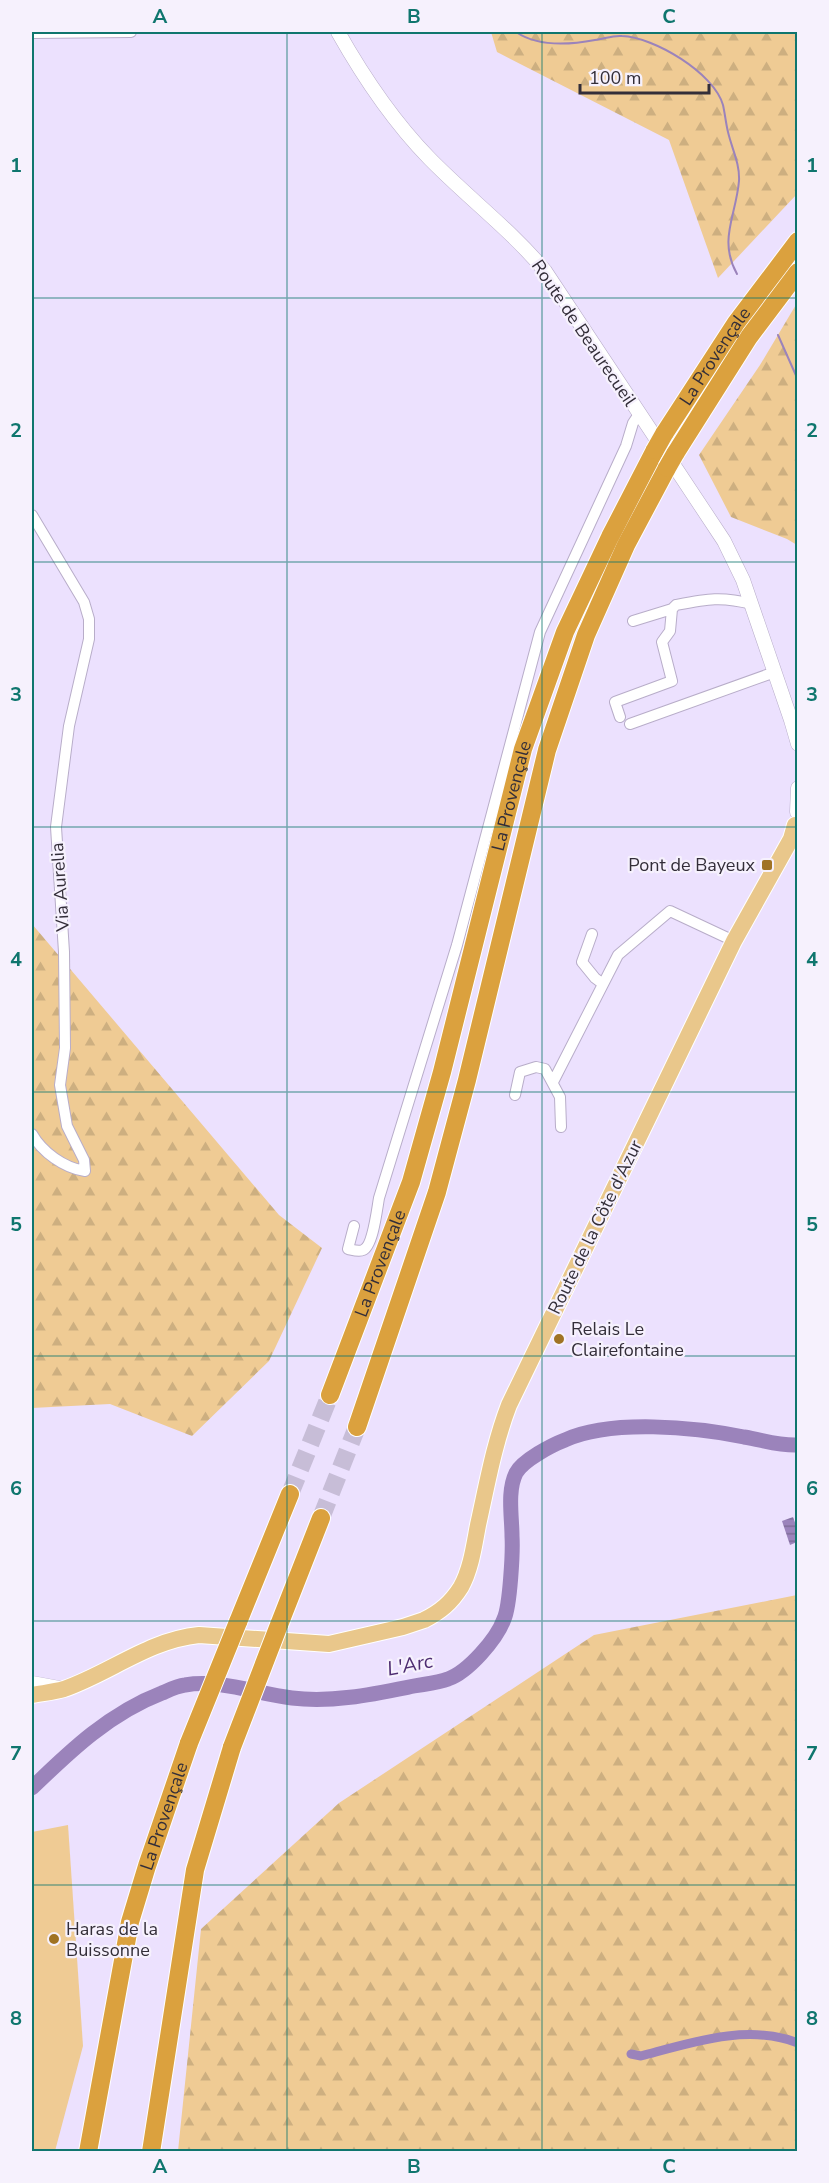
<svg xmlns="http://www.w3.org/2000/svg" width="829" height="2183" viewBox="0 0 829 2183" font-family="'Nunito Sans',sans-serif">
  <defs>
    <pattern id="forest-firs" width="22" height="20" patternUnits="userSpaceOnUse" patternTransform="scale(1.5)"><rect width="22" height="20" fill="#efcb94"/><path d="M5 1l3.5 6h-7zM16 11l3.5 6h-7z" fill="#cdaf80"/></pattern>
    <pattern id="water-rules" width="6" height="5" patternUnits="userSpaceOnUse" patternTransform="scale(1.5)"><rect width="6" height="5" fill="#9b83bb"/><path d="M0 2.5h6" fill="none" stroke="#7f6c99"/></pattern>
  </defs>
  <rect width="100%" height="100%" fill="#ece1fe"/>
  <path fill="url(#forest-firs)" d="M491,32H797V194L718,278L669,140L497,52Z
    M797,303V545L787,539L731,517L699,455L760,365Z
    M32,924L279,1215L322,1248L269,1361L192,1436L110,1404L32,1408Z
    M797,1595V2151H178L201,1929L339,1803L594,1635Z"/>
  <path fill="#efcb94" d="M68,1825L83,2046L55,2151H32V1832Z"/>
  <path fill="url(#water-rules)" d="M793,1517L797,1528V1542L790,1545L782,1521Z"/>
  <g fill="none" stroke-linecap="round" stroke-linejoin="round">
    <path stroke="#9b83bb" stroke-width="2" d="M516,32C538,47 569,45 595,40C604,39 613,35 622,36C654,37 714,73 723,105C725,114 726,124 728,132C732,149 740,164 739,181C736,216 718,240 737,274
      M778,335L798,380"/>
    <path stroke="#9b83bb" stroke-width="9" d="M631,2054L641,2056C690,2043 748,2023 798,2043"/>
    <path stroke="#9b83bb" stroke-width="15" d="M32,1788C71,1750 110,1713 162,1693C169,1690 177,1686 185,1685C221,1679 257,1694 292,1698C333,1703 374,1694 414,1686C425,1684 438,1683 448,1679C468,1672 497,1639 504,1619C510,1606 513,1552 512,1536C512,1517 507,1491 516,1473C523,1460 552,1445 565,1440C611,1419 695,1427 744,1437C763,1440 779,1446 798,1445"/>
    <path stroke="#c7bdd7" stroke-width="18" stroke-dasharray="18 9" stroke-linecap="butt" d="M290,1494L330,1395
      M321,1518L357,1427"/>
    <g stroke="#b8adc9" stroke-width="12">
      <path id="street" d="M32,33L131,32
        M32,515L84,602L89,619V639L69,726L56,827L64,952L65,1048L60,1085L67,1126L84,1160L85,1171C64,1168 42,1152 32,1134
        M633,621L672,609
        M620,717L615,702L672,681L662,642L670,631L672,609L676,605C707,599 721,596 752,604
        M630,724L775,672
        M592,934L582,962L595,978L603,984
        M553,1082L618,955L670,911L734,941
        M515,1095L520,1072L536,1067L545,1069L560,1097L561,1127
        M354,1226L348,1249C353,1250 359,1252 363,1250C373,1246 377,1209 379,1198L457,945L540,632L626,446L633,423L639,414"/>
    </g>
    <g stroke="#b8adc9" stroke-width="15">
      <path id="secondary" d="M338,32C364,78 392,120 429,158C467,197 511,230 545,271L724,541L743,580L791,720L798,744
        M797,812L798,788
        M32,1683L59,1688"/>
    </g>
    <g stroke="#fff" stroke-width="18">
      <path id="primary" d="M32,1695C42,1693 54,1692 64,1689C110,1673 149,1640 199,1635L329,1644L403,1627L424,1620C440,1612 451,1603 461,1587C471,1569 474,1546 478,1525C487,1485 494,1444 509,1405L734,941L791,839L795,825"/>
    </g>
    <g stroke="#fff" stroke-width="20">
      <g id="highway">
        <path id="s1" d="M664,434L736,323L798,241"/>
        <path d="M675,454L749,337L798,272"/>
        <path id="s2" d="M330,1395L411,1182L442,1072L523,749L565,632L610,537L655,450"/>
        <path d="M357,1427L437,1192L467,1080L547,750L586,635L626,545L667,468"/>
        <path d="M238,1622L290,1494"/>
        <path d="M279,1625L321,1518"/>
        <path id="s3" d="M88,2152L130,1922L147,1866L189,1743"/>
        <path d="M151,2152L195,1870L232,1747"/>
      </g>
    </g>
    <use href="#street" stroke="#fff" stroke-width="10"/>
    <use href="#secondary" stroke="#fff" stroke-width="14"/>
    <use href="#primary" stroke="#e9c78b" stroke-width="16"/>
    <use href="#highway" stroke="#dba13e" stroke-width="18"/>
    <g stroke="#fff" stroke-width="20" stroke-linecap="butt">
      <path id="highway-bridge" d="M655,450L664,434
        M667,468L675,454
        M189,1743L238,1622
        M232,1747L279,1625"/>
    </g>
    <use href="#highway-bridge" stroke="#dba13e" stroke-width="18"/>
  </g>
  <path fill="none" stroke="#0f766e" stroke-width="1.5" stroke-opacity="0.55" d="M287,32V2152M542,32V2152M32,298H798M32,562H798M32,827H798M32,1092H798M32,1356H798M32,1621H798M32,1885H798"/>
  <g fill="#a07324" stroke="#f6f1fd" stroke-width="2">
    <rect x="761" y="859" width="12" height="12" rx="3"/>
    <circle cx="559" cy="1339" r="6"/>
    <circle cx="54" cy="1939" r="6"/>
  </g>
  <g text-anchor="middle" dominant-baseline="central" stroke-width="4.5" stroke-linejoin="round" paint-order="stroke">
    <g font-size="18" fill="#332e39" stroke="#f6f1fd">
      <text transform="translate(584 333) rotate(56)">Route de Beaurecueil</text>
      <text stroke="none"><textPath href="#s1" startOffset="93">La Provençale</textPath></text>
      <text stroke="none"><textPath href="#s2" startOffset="627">La Provençale</textPath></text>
      <text transform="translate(60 887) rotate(-94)">Via Aurelia</text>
      <text transform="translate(595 1227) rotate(-64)">Route de la Côte d'Azur</text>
      <text stroke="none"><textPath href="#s2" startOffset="141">La Provençale</textPath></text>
      <text stroke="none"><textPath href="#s3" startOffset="345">La Provençale</textPath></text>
    </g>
    <g font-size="18" fill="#332e39" stroke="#f6f1fd" text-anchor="start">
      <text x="755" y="865" text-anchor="end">Pont de Bayeux</text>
      <text x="571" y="1329">Relais Le<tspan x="571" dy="21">Clairefontaine</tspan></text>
      <text x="66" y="1929">Haras de la<tspan x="66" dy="21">Buissonne</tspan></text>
    </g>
    <g font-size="20" font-style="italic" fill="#4d2c71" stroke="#f6f1fd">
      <text transform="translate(410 1665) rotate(-11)">L'Arc</text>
    </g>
  </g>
  <rect width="829" height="2183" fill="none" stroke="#f6f1fd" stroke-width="66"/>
  <path d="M580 84v9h129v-9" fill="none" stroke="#332e39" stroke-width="3"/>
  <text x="589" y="84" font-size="18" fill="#332e39" stroke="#f6f1fd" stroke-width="4.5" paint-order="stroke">100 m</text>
  <rect x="33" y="33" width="763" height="2117" fill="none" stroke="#0f766e" stroke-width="2"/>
  <g font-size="20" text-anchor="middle" font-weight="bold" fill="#0f766e">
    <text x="160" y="23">A</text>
    <text x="414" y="23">B</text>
    <text x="669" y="23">C</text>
    <text x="16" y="172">1</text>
    <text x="812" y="172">1</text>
    <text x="16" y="437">2</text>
    <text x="812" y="437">2</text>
    <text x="16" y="701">3</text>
    <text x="812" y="701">3</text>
    <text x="16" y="966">4</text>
    <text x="812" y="966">4</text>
    <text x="16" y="1231">5</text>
    <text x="812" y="1231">5</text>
    <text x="16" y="1495">6</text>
    <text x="812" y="1495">6</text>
    <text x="16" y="1760">7</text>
    <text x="812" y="1760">7</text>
    <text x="16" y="2025">8</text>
    <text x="812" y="2025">8</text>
    <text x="160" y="2173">A</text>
    <text x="414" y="2173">B</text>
    <text x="669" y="2173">C</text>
  </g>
</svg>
